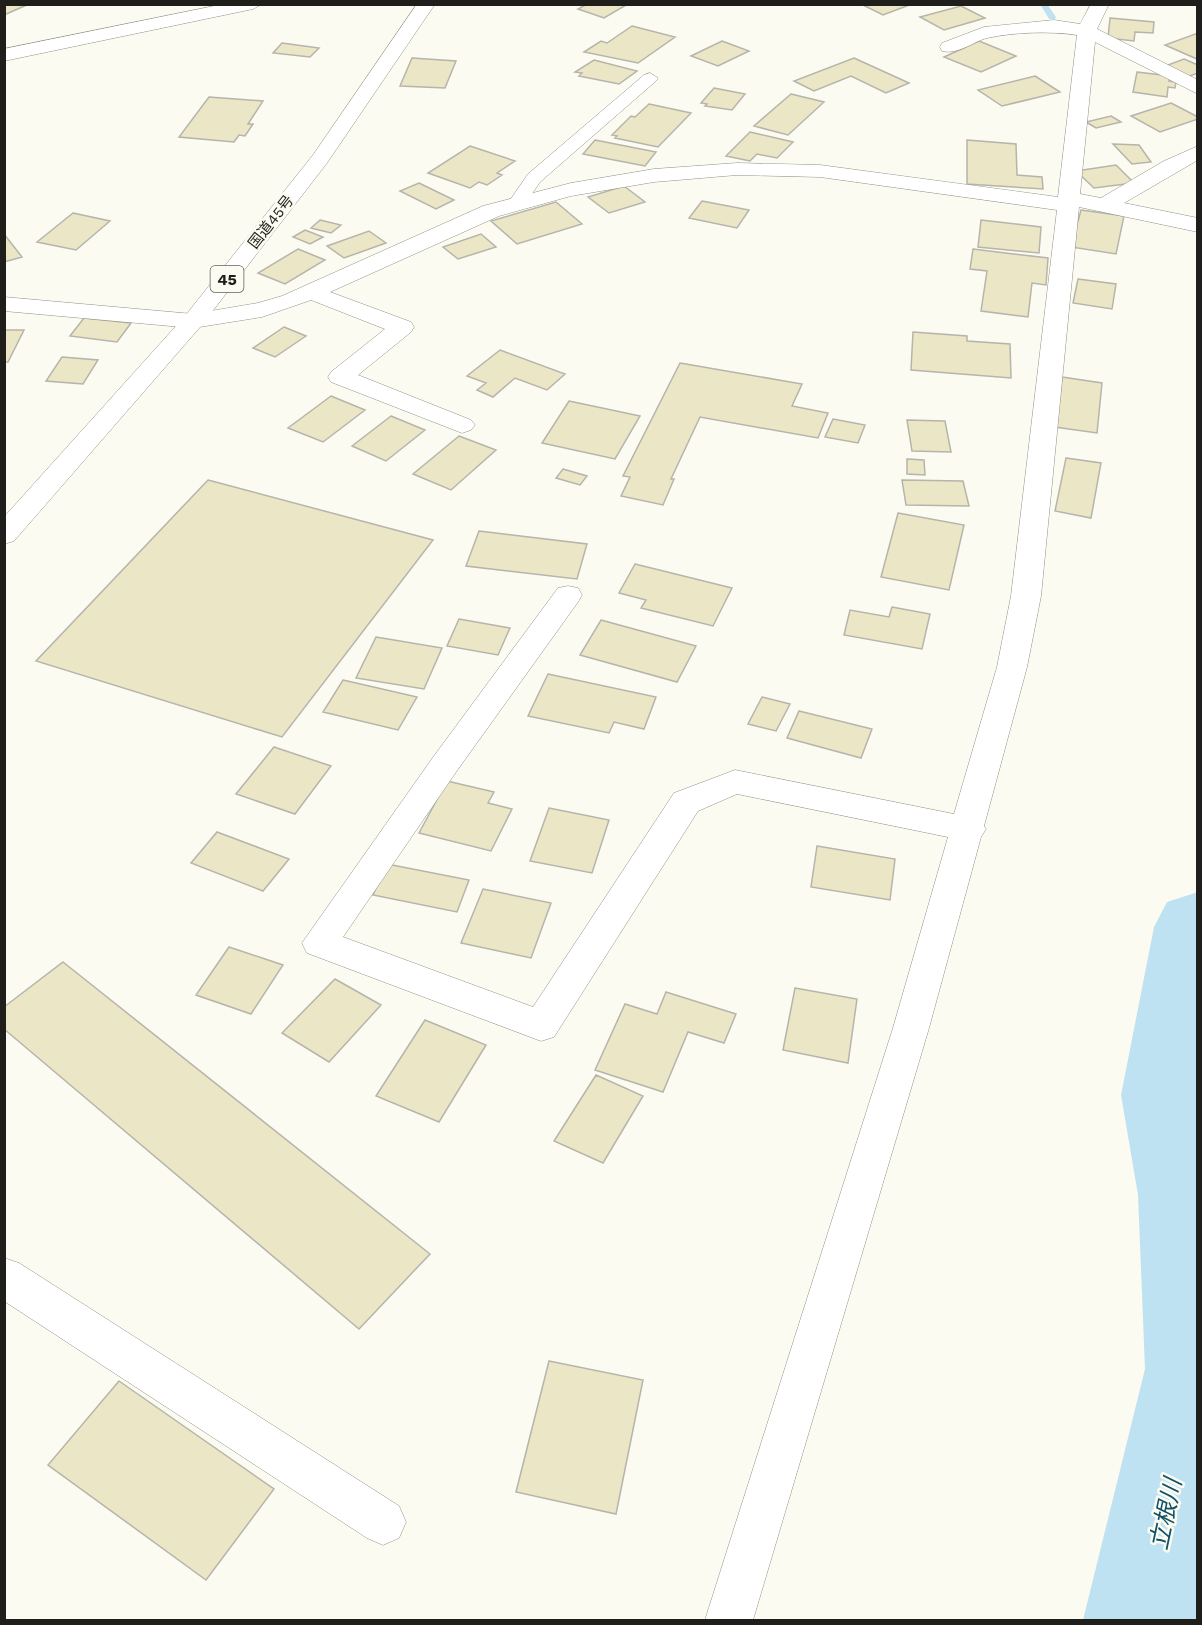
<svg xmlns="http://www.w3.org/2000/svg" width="1202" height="1625" viewBox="0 0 1202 1625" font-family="'Work Sans','Noto Sans JP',sans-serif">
  <rect width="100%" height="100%" fill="#fcfbf1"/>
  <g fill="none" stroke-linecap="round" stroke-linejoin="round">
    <path fill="#bfe2f2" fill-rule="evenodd" d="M1040,4H1047L1056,17L1055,19H1049Z"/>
    <path fill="#bfe2f2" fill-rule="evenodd" d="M1198,892V1620H1083L1145,1369L1138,1195L1121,1095L1154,927L1167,902Z"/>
  </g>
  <path fill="#ebe6c6" stroke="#b6b4ab" stroke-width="1.5" d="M4,4H29L4,15Z
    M587,4H628L604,18L578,9Z
    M861,4H912L883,15Z
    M961,6L985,18L944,30L920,17Z
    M1110,18L1154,22L1153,33L1135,32L1134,41L1108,38Z
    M632,26L675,37L638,63L584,52L601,41L607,43Z
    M1198,33L1197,59L1165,45Z
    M722,41L749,51L718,66L691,56Z
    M979,41L1016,56L981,72L944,57Z
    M282,43L319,48L310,57L273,53Z
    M412,58L456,61L445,88L400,86Z
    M854,58L909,83L886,93L851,76L814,91L794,81Z
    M1184,59L1198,65V73L1187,77L1165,66Z
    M594,60L637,71L619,84L579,76L582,73L575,72Z
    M1137,72L1170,76L1169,81L1176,82L1175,88L1168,87L1167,97L1133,92Z
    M1035,76L1060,92L1002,106L978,90Z
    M714,88L745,94L732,110L705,106L707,104L701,103Z
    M791,94L824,102L788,135L754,126Z
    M209,97L263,101L248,124H253L245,136L239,135L234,142L179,137Z
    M1171,103L1198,117V119L1160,132L1131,116Z
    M649,104L691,113L658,147L615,138L617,136L612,135L631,116L635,117Z
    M1111,116L1121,122L1096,128L1086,122Z
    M750,132L793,142L777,158L757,154L750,161L726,156Z
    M595,140L656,152L645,166L583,154Z
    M967,140L1016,144L1017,175L1042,177L1043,189L967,184Z
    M1113,144L1139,145L1151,162L1132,164Z
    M470,146L515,161L497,173L502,175L487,185L479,182L470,188L428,173Z
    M1116,165L1134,183L1094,188L1076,171Z
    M419,183L454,200L436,209L400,191Z
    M624,186L645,202L609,213L588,197Z
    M702,201L749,210L737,228L689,218Z
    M556,202L582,224L517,244L491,221Z
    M1081,210L1124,216L1116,254L1071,247Z
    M73,213L110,221L76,250L37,242Z
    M320,220L341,225L331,233L311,228Z
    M981,220L1041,227L1039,253L978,247Z
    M305,230L323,237L310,244L293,237Z
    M369,231L386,243L344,258L327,246Z
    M4,234L22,257L4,262Z
    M481,234L496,247L458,259L443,247Z
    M298,249L325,260L285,284L258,273Z
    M973,249L1048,258L1046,285L1032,283L1028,317L981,311L987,271L970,269Z
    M1078,279L1116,284L1112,309L1073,303Z
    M84,318L131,323L117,342L70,336Z
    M284,327L306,336L275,357L253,348Z
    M4,330H24L8,362H4Z
    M913,332L967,336V341L1010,344L1011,378L911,370Z
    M500,350L565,374L547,390L515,378L493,397L477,390L486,383L467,376Z
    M62,357L98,360L83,384L46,381Z
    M680,363L802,384L792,406L828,413L818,438L700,417L671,479H674L663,505L621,496L630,477L623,476Z
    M1062,377L1102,383L1097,433L1055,427Z
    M331,396L365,410L323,442L288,428Z
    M569,401L640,416L615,459L542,443Z
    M391,416L425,430L386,461L352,446Z
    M833,419L865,425L858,443L825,437Z
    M907,420L945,421L951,452L912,451Z
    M459,436L496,450L451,490L413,474Z
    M1066,458L1101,463L1091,518L1055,511Z
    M907,459L924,460L925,475L907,474Z
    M563,469L587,476L580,485L556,478Z
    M208,480L433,540L282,737L36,661Z
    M902,480L963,481L969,506L906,505Z
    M898,513L964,525L949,590L881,577Z
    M479,531L587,544L577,579L466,566Z
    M635,564L732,588L713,626L641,608L646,600L619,593Z
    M892,607L930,614L922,649L844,635L850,610L889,617Z
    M459,619L510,628L498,655L447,646Z
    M601,620L696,646L677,682L580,655Z
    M376,637L442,648L424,689L356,678Z
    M548,674L656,697L644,729L614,722L609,733L528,716Z
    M343,680L417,697L398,730L323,712Z
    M762,697L790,704L776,731L748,724Z
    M799,711L872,729L861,758L787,738Z
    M274,747L331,766L295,814L236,794Z
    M447,781L494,792L488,803L512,809L491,851L419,833Z
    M549,808L609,820L592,873L530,861Z
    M217,832L289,859L263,891L191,863Z
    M817,846L895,859L890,900L811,887Z
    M387,864L469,880L457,912L373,895Z
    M483,889L551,903L531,958L461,943Z
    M229,947L283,965L251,1014L196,995Z
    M63,962L430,1254L359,1329L4,1029V1007Z
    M335,979L381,1005L329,1062L282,1033Z
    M795,988L857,999L848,1063L783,1050Z
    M666,992L736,1014L724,1043L688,1032L663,1092L595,1070L625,1004L657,1014Z
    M425,1020L486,1045L439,1122L376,1096Z
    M596,1075L643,1096L603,1163L554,1141Z
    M549,1361L643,1380L616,1514L516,1492Z
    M119,1381L274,1489L206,1580L48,1465Z"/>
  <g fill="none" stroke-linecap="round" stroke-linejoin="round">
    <g stroke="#919087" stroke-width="1">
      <path id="lane" d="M650,73L658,78L656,81L540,182L523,207H511L508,203L528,174L644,75Z"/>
    </g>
    <g stroke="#919087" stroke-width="1">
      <path id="street" d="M224,4H262L253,9L4,61V49Z
        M1091,4H1109L1097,29L1198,80V94L1095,42L1080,194L1101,198L1164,161L1198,146V160L1124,203L1198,218V232L1079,207L1041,596L1027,667L984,826L986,829L981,837L929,1028L753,1620H705L893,1028L948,837L737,794L698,811L554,1037L541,1041L307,953L302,943L434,756L558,588L568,586L578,588L582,595L578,602L456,772L343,937L533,1007L674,793L735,770L954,814L997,667L1011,596L1057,210L820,177L737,175L654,182L571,196L499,216L330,292L411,322L414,327L411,332L358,375L471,420L475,425L471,430L462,433L331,382L328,377L331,372L385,329L311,300L262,317L193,328L4,311V297L193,314L258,303L282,296L483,206L571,183L654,169L737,163L820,165L1058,197L1077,35C1051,31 1014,32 987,38C972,42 958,55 942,51L940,47L942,43L984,27L1054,20L1080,24Z
        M4,1258L19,1263L399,1506L406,1522L399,1538L383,1545L367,1538L4,1301Z"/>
    </g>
    <g stroke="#919087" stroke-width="1">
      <path id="highway" d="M417,4H435L327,163L201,326L14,541L4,544V517L185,316L313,155Z"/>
    </g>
    <use href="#lane" fill="#fff" fill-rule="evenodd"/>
    <use href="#street" fill="#fff" fill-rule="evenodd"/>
    <use href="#highway" fill="#fff" fill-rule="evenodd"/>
  </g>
  <g text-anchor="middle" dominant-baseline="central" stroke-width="5" stroke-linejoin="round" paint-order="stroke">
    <g font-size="15" fill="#1f1e1b" stroke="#fcfbf1">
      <text transform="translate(271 222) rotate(-52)">国道45号</text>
    </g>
    <rect fill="#fcfbf1" stroke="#61605b" stroke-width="1.5" x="210.5" y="266" width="33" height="26" rx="4.5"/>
    <g font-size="16" font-weight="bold" fill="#1f1e1b">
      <text x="227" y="279">45</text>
    </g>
    <g font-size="24" font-style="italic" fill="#0e5168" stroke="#fcfbf1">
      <text transform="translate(1166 1514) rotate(-78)">立根川</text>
    </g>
  </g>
  <rect width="1202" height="1625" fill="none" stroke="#1f1e1b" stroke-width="12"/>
</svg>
